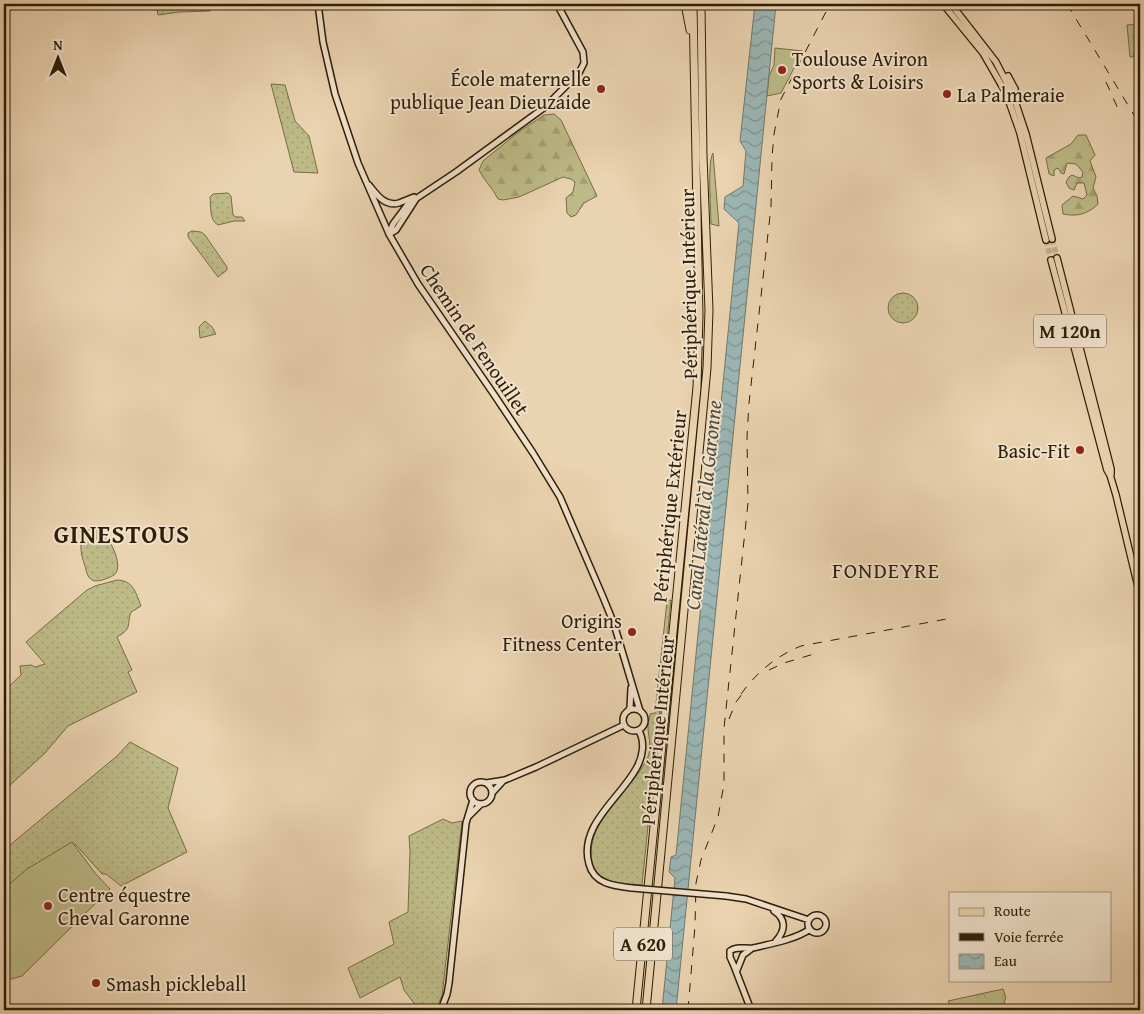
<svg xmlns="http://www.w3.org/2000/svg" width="1144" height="1014" viewBox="0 0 1144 1014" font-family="'Gentium Book Plus',serif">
  <defs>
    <pattern id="grass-dots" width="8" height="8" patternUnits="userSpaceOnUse" patternTransform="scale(1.25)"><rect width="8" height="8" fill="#bdba87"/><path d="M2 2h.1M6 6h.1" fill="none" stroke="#a39f73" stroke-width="1.8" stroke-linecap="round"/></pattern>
    <pattern id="forest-firs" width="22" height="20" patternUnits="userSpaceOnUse" patternTransform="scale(1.25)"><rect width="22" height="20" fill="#bdba87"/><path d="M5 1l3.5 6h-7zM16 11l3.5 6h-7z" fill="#a39f73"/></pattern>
    <pattern id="cemetery-stones" width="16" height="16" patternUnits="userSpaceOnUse" patternTransform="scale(1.25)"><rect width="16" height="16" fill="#bdba87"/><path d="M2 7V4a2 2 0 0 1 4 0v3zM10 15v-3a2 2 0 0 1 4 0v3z" fill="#a39f73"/></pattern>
    <pattern id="park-crowns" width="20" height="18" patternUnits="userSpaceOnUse" patternTransform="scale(1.25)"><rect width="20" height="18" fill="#bdba87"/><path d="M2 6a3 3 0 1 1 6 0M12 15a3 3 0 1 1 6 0" fill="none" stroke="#a39f73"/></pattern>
    <pattern id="water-waves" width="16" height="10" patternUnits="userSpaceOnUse" patternTransform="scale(1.25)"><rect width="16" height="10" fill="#9bb6b5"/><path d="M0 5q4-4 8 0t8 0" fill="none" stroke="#7f9391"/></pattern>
  </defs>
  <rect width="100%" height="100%" fill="#ead3b0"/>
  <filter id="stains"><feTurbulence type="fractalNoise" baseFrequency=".004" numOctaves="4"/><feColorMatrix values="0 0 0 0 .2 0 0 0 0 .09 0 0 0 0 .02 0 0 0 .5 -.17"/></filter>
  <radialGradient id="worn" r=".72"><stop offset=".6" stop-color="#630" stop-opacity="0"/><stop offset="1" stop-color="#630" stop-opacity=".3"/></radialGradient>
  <path fill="url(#grass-dots)" stroke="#766c47" d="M156,4H210V11L179,12L158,15Z
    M271,84L285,85L295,121L309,136L318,173L294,172Z
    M228,193L231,196L233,215L236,217H242L245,221H234L218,225C209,220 211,206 210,197L213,194Z
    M192,231L201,232L205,235L227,267V270L218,277L188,237V233Z
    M888 308a15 15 0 1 1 30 0a15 15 0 1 1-30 0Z
    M205,321L212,327L216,334L200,338L199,327Z
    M95,527C106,529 126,566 114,575C109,578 97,583 92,580C87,577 86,570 85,566C80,553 76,531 95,527Z
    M117,580C133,580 136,593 141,606L131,612C126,626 133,628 117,637L132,670L128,672L137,692L68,726L45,753L7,788L4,781V691L21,675L20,666L31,665L35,667L45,664L26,642L87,590L95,586Z
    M671,600L642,885C621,883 593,884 591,857C589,818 631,791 647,759C652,749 649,739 648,729C647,724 650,719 650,714L655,713L667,601Z
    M130,742L178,768L168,808L187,852L121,886L106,874H102L76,845L72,843L4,894V850L117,756Z
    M443,819L452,823L462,821L442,996L435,1010H419L404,990L400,977L360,998L348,968L394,944L389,922L408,912L410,851L409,836Z"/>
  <path fill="url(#forest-firs)" stroke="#766c47" d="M554,114L561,120L597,196L584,203L576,215L571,217L567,213L566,198L573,192L575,182L571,179L563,177L519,197L503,200L498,199C493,188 484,181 479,170L483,161L516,134L544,115Z
    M1078,135H1086L1095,155L1090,161L1096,177L1093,188L1097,196L1098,204C1088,214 1077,217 1063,214L1062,205L1073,196L1083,199L1087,195L1084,183H1077L1074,190L1069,188L1066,182L1069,177L1072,175L1079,178L1082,177L1083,172L1076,164L1067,163L1064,174L1061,173L1058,168L1054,170V176L1049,174L1046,158L1071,144Z
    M713,153L719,226L711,224C711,210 707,163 713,153Z"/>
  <path fill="url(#cemetery-stones)" stroke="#766c47" d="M1140,24V56L1130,57L1127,25Z"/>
  <path fill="url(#park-crowns)" stroke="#766c47" d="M1003,989L1006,998L1004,1002L1005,1005L1010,1007L1011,1010H952L948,1001Z"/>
  <path fill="#bdba87" stroke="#766c47" d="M775,48L803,51L781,93L767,96L769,76L774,65Z
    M72,842L95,873L110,889L22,976L4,981V889L27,869Z"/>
  <path fill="url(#water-waves)" stroke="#6f796f" d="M755,4H776L676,1010H662L675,878L669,872L671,857L676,855L739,223L724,209L725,197L743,186L746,151L740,141Z"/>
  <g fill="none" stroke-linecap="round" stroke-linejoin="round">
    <path stroke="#c4af8e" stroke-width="5.5" stroke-dasharray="5.5 3" stroke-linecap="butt" d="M1052,239L1057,258
      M1046,240L1051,260"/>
    <g stroke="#2e1d07" stroke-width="8">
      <path id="secondary" d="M318,4L323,42L335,94L358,163L389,234L418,284L495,396L533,453L560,497L603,597L614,624L640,711
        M369,185C377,195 385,207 399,203C404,201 409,199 414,197
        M389,234L393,224L408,204L456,172L545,107L579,73L584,63L583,52L557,4
        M389,234L396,230L416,199
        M623 720a11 11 0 1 1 22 0a11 11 0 1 1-22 0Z
        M628,711L630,708L631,688
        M470 793a11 11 0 1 1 22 0a11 11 0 1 1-22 0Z
        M486,783L505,780L536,767L624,725
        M492,793L503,781
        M469,816L481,804
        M632,888C614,886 594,884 589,864C578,825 621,798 637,767C643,756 645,742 639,731
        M726,896L746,899L809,920
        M774,911C786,919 786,930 776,941
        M808 924a9 9 0 1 1 18 0a9 9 0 1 1-18 0Z
        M737,970L743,955L751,949
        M441,1010L447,994L449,983L466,823L473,800
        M751,1010L734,966L730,957V951C736,946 745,949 753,948C770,944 797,939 810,929"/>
    </g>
    <g stroke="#2e1d07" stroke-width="8">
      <path id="primary" d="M943,4L983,53L1006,93L1020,133L1046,240
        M951,4L996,62L1013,95L1026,134L1052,239
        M1008,76L1015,89
        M1057,258L1111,469V474
        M1051,260L1107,470L1110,475L1116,495L1140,595"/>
    </g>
    <g stroke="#2e1d07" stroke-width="9">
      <path id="highway" d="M685,4L690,30
        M636,1010L697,387L699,316L693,4
        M646,1010L707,368L709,310L703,156L701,4"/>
    </g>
    <use href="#secondary" stroke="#f1e2cc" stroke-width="5"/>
    <use href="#primary" stroke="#ead3b0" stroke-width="5.5"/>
    <use href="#highway" stroke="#ead3b0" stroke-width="7"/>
    <path stroke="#2e1d07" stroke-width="1" stroke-dasharray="9 9" stroke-linecap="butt" d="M1067,4L1140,125
      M1106,82L1119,111
      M769,670L784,663L814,654
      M741,694C757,672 776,656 801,646L952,618
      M729,719L736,702L746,689
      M688,1010L695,926L696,883L701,860L718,817L724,784V728L748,503L747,437L749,403L771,207L772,158L774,134L781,99L830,4"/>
    <g stroke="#2e1d07" stroke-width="8" stroke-linecap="butt">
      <path id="secondary-bridge" d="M632,888L726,896"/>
    </g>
    <use href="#secondary-bridge" stroke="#f1e2cc" stroke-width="5"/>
  </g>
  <g fill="#8f2418" stroke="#f1e2cc" stroke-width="2">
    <circle cx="782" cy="70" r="5"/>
    <circle cx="601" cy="89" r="5"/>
    <circle cx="947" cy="94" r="5"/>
    <circle cx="1080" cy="450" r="5"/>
    <circle cx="632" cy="632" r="5"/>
    <circle cx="48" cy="906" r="5"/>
    <circle cx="96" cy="983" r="5"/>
  </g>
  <g text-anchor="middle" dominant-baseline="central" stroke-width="4" stroke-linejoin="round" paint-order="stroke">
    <g fill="#f1e2cc" stroke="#685842" stroke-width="1">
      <rect x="1034" y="314.5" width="72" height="33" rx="4"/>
      <rect x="614" y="927.5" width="58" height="33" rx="4"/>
    </g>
    <g font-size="19" font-weight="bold" fill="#2e1d07">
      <text x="1070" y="331">M 120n</text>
      <text x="643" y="944">A 620</text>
    </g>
    <g font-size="20" fill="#2e1d07" stroke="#f1e2cc" text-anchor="start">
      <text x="792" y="58">Toulouse Aviron<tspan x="792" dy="23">Sports &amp; Loisirs</tspan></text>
      <text x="591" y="78" text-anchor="end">École maternelle<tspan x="591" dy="23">publique Jean Dieuzaide</tspan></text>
      <text x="957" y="94">La Palmeraie</text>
      <text x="1070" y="450" text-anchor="end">Basic-Fit</text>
      <text x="622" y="620" text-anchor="end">Origins<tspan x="622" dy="23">Fitness Center</tspan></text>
      <text x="58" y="894">Centre équestre<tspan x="58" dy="23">Cheval Garonne</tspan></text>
      <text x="106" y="983">Smash pickleball</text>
    </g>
    <g font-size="20" fill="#2e1d07" stroke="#f1e2cc">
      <text transform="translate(688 284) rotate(-91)">Périphérique Intérieur</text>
      <text transform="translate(475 339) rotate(56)">Chemin de Fenouillet</text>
      <text transform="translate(669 506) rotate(-84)">Périphérique Extérieur</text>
      <text transform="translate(657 730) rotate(-84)">Périphérique Intérieur</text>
    </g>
    <g font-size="21" font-style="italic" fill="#4f4b3b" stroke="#f1e2cc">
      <text transform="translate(703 505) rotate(-84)">Canal Latéral à la Garonne</text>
    </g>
    <g font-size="22" letter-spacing="1" fill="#2e1d07" stroke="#f1e2cc">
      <text x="886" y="570">FONDEYRE</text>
    </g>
    <g font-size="25" font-weight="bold" letter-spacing="1" fill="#2e1d07" stroke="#f1e2cc">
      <text x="122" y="534">GINESTOUS</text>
    </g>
  </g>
  <rect width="1144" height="1014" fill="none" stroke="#ead3b0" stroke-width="20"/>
  <rect x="5" y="5" width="1134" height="1004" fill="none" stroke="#2e1d07" stroke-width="2.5"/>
  <rect x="10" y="10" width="1124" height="994" fill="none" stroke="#2e1d07"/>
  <rect x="949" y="892" width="162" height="90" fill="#f1e2cc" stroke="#a3937d"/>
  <rect x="959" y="908" width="25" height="8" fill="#ead3b0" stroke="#a3937d"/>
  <text x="994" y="916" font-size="15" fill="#2e1d07">Route</text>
  <rect x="959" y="933" width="25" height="8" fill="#2e1d07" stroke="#a3937d"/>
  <text x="994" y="942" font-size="15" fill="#2e1d07">Voie ferrée</text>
  <rect x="959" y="954" width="25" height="15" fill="url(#water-waves)" stroke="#a3937d"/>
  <text x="994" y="966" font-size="15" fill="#2e1d07">Eau</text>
  <g transform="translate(58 58)" stroke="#f1e2cc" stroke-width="4" paint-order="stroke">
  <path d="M0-4L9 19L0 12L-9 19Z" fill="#2e1d07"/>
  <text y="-8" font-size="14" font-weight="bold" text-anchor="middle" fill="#2e1d07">N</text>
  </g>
  <rect width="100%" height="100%" filter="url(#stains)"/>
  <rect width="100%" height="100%" fill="url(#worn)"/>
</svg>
